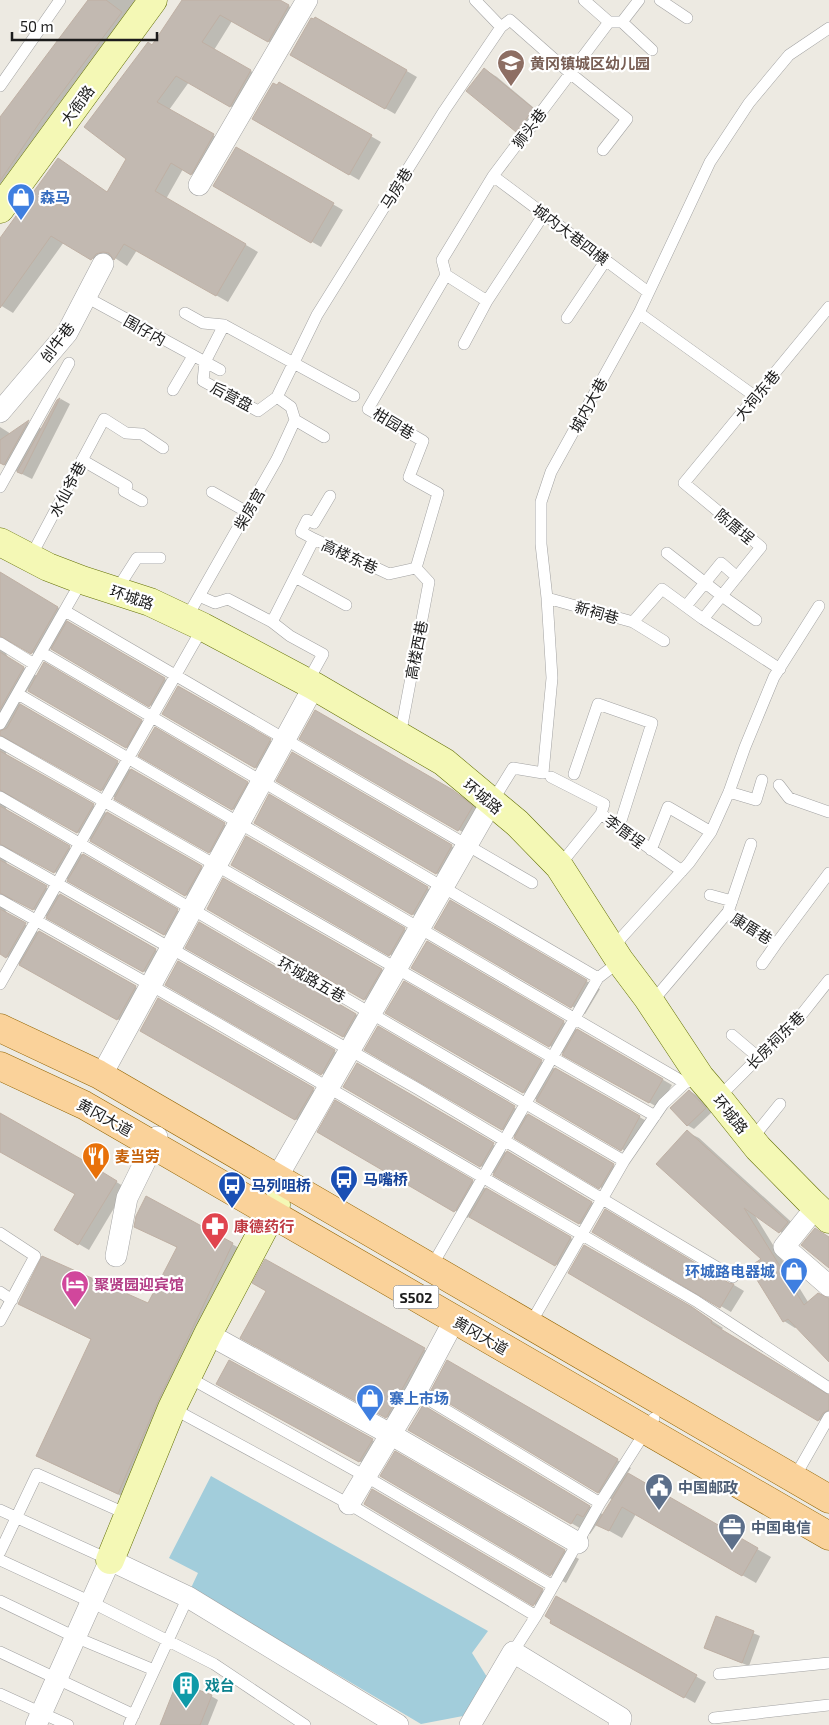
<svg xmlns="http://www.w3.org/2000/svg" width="829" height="1725" viewBox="0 0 829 1725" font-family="'Exo 2','Noto Sans SC',sans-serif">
  <rect width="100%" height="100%" fill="#edeae2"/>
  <path fill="#a2cddb" d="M211,1476L488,1631L472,1653L487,1677L463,1716L421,1724L191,1588L198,1573L169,1558Z"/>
  <path fill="#0003" d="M89,0H148L0,204V119Z
    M183,0H278L301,13L280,48L232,21L214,50L263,78L242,113L189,82L169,110L225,142L203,180L183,169L166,199L258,252L228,302L137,250L127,266L115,258L108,260L104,265L64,242L13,313L0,305V240L58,159L108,193L128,158L153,47Z
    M316,18L417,77L395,114L291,54Z
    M484,69L497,77L546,118L530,138L517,131Z
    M279,83L381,142L359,180L254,119Z
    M236,149L343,210L321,247L214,186Z
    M61,399L70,404L32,479L0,463V427L11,434L29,422L42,429L58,401Z
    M0,573L70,615L66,622L175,685L160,711L51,648L44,660L16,643H10L5,651L8,658L37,676L44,664L151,726L136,753L28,689L19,705L234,830L219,857L18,742H10L6,746V754L9,757L211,873L196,901L17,797H10L6,801V809L9,812L187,916L174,940L18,851L13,850L6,854L5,859L8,866L166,956L154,977L17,900L13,899L6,903L5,909L8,915L146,993L128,1025L0,953Z
    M179,687L280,746L265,773L164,714Z
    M315,712L472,802L491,818L478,841L301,738Z
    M155,729L257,788L243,815L140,755Z
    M293,754L465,854L450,881L278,781Z
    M270,796L441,896L426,922L255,822Z
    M247,838L418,937L403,962L232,865Z
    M224,880L395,977L378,1007L208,908Z
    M450,902L600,989L585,1014L436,927Z
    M200,924L369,1022L356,1044L187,947Z
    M427,943L672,1085L659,1108L413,968Z
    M179,963L348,1059L335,1081L167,984Z
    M404,983L650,1123L632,1155L387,1013Z
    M158,1000L326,1097L309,1127L142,1030Z
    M378,1028L623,1171L610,1193L366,1049Z
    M357,1065L601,1208L589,1229L345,1087Z
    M690,1091L696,1095L712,1112L694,1129L687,1125Z
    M336,1102L581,1244L566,1270L469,1216L468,1218L319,1132Z
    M0,1114L91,1166L126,1188L89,1250L55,1230L77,1194L0,1150Z
    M687,1132L699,1138L799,1229L791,1239L754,1214L808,1302L829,1299V1360L797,1327L795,1328L784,1321L763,1260Z
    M136,1226L232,1244L246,1252L132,1501L51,1463L92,1340L20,1304L149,1305L178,1248Z
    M594,1231L734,1285L744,1291L731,1312Z
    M266,1261L441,1359L403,1426L258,1346L267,1291Z
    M570,1273L703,1315L723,1328L721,1330L829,1397V1426Z
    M229,1361L392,1451L379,1472L236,1394Z
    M448,1362L631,1468L627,1474L771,1557L756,1583L636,1514L622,1538L597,1524L590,1534L410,1429L442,1418L604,1515L613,1500L598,1492Z
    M395,1453L579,1559L566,1583L382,1476Z
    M373,1491L552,1596L544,1610L365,1504Z
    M556,1598L706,1682L695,1703L551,1622Z
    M717,1618L760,1636L749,1666L705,1648Z
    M211,1696L218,1700L208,1725H166Z"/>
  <path fill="#c2b9b1" stroke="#bfb0a4" d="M88,0H106L122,12L42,119L0,181V117Z
    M182,0H280L289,5L268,42L220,15L202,42L251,70L230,107L176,76L157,102L214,134L191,175L171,163L155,191L246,244L216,296L124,244L114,260L109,253L103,252L96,254L91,260L51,236L0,308V238L58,158L107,192L126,159L84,127L148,42L152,45Z
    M315,17L407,70L385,109L290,55L311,18L314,19Z
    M484,68L534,109L516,132L466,91Z
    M279,82L372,135L349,175L252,119L273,83L277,85Z
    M236,147L334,203L311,243L213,186Z
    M60,398L22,474L17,472L57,400Z
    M29,420L4,465L0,463V440Z
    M0,572L58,607L31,654L0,636Z
    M67,621L165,678L149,707L51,649Z
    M0,652L24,667L0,709Z
    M44,662L142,720L126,748L28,691Z
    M178,686L271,739L255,768L162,714Z
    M20,704L118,761L101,791L0,735V731L7,728Z
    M315,710L453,790L473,806L458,831L299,739Z
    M155,727L248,782L232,810L138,756Z
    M0,751L94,804L77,833L0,790Z
    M292,752L452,845L436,874L276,781Z
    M131,769L225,823L209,853L114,799Z
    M269,794L428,887L412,915L254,823Z
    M0,806L70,846L54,873L0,844Z
    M107,812L202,866L185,896L90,841Z
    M246,836L405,928L389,956L231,865Z
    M83,854L178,909L164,935L67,881Z
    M0,860L47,886L33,910L0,893Z
    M223,878L382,969L364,1000L207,909Z
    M60,894L156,949L143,972L46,918Z
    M450,900L587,980L571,1008L434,928Z
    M0,909L26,923L6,958L0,954Z
    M199,922L356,1014L343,1037L185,948Z
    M39,931L136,986L117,1020L19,965Z
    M427,941L564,1021L549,1047L411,968Z
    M178,961L335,1050L321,1075L165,985Z
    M404,981L542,1060L523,1093L385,1013Z
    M158,998L314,1088L295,1120L140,1031Z
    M378,1026L515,1106L502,1130L364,1050Z
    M577,1029L663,1079L649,1103L562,1055Z
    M357,1063L494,1143L480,1167L343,1087Z
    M555,1068L640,1116L621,1151L536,1101Z
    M689,1090L706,1108L687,1126L670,1108Z
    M335,1100L473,1180L456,1210L454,1212L317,1132Z
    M0,1113L81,1159L117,1181L78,1245L54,1230L75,1194L0,1152Z
    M528,1114L614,1164L599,1189L514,1138Z
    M687,1130L788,1222L779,1233L744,1208L804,1305L818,1293L829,1298V1362L788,1319L783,1322L749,1267L761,1259L656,1164Z
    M507,1151L592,1202L579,1224L493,1175Z
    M486,1188L571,1237L555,1266L469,1217Z
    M146,1196L233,1243L158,1401L118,1494L36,1456L91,1339L18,1304L42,1256L148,1303L177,1247L134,1227L136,1216Z
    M605,1209L729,1283L734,1284L720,1308L592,1232Z
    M815,1228L829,1237V1268L801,1245Z
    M584,1245L692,1307L712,1321L711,1323L829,1395V1410L823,1413L818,1421L568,1273Z
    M265,1259L425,1348L386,1418L240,1338L266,1291L252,1283Z
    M229,1360L373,1439L359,1462L216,1384Z
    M447,1360L618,1459L598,1493L430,1392Z
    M423,1405L590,1506L583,1517L577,1514L571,1524L408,1430Z
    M395,1451L565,1550L550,1576L380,1476Z
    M628,1473L758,1548L742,1576L622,1507L609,1531L596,1525Z
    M372,1489L543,1589L533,1606L364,1504Z
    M556,1596L697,1675L684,1698L550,1623L551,1620L545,1616Z
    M716,1616L754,1631L742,1663L704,1648Z
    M177,1682L212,1695L200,1725H160Z"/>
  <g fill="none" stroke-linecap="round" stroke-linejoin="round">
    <g stroke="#a3a3a3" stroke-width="12">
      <path id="lane" d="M475,0L501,27
        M584,0L609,22
        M660,0L687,18
        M622,22L652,50
        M0,86L60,0
        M493,176L648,292
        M446,275L442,260L493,176L609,22H622L639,0
        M446,275L487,301
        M86,297L220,370
        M185,313L203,323L224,325
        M639,313L756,397
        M567,318L606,260
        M464,344L487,301L544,214
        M173,390L193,356
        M277,397L258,411L203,381L205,362L224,325L354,396
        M295,420L291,407L277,397L317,315L444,111L501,27L510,20L570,73L627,119L603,150
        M295,420L324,437
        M82,460L127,486L124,491L142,501
        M0,487L69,363
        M212,492L247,512
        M330,496L314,523L307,520L301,532L314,539L389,574L416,568
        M667,553L722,596L756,620
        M30,558L104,419L126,433L142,434L163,448
        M416,568L438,493L409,477L423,441L368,409L446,275
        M295,577L346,605
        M116,591L137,558H160
        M199,596L215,603L228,599L272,622L290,636L323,654L307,683
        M547,598L633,622L662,589L703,619L780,669
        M686,606L721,563L737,577
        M65,611L532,883
        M186,619L277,459L295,420
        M703,619L761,547L684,483L829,307
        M272,622L314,539
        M633,622L664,641
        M0,643L34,664
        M41,652L598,978
        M18,694L685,1083
        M0,724L82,580
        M400,736L429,582L416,568
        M0,742L655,1116
        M574,774L598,704L652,723L619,827
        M551,777L604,804L601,814L682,871
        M779,785L789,798L829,812
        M729,792L756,800L762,780
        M0,797L624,1161
        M492,802L513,768L543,773L552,678L547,598L541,544V502L551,472L639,313L710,162L749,103L789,55L829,28
        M651,850L668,807L711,832
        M0,851L418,1089L733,1277
        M559,866L601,814
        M710,895L732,901
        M0,900L205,1016L696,1301L829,1388
        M728,912L751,844
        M612,948L689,863L711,832L729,792L745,747L774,677L819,606
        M762,964L776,944
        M0,984L203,627
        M651,1003L728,912L776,944L829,873
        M732,1035L758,1057
        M718,1098L802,1014L829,980
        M751,1140L780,1104
        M0,1233L35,1256L0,1321
        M437,1257L598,978L620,961
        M0,1292L12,1300
        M536,1314L624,1161L663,1104L685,1083L691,1081
        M188,1377L365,1476L553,1586
        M416,1392L600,1503
        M172,1408L349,1504L536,1616
        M801,1466L829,1417
        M0,1510L110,1560
        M0,1552L37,1474L129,1515
        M0,1560L91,1602L214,1664L305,1725
        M0,1601L75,1637L154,1670
        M0,1652L134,1715
        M513,1652L536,1616L600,1503L654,1418
        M719,1674L829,1663
        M0,1694L68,1725
        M714,1718L829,1705
        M129,1725L188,1597"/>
    </g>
    <g stroke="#a3a3a3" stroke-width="22">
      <path id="street" d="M199,185L307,0
        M0,412L67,333L103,264
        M106,1067L314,686
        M283,1167L491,803
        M816,1207L784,1247L829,1286
        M116,1256L127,1198L157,1137
        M208,1334L390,1434L578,1543
        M349,1504L416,1392L449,1330
        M36,1725L110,1560L188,1597L398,1725
        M470,1725L513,1652L621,1718L619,1725"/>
    </g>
    <g stroke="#637006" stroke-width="29">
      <path id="secondary" d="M0,209L153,0
        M0,542L48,567L82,580L150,602L203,627L314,686L444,762L517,823L559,866L620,961L647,997L700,1077L718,1098L758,1148L811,1202L829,1219
        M110,1560L172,1408L208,1334L276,1205"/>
    </g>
    <g stroke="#926402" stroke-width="29">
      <path id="primary" d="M0,1028L98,1074L829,1499
        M0,1066L84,1105L829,1536"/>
    </g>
    <use href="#lane" stroke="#fff" stroke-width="11"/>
    <use href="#street" stroke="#fff" stroke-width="21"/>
    <use href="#secondary" stroke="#f4f8b5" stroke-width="28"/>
    <use href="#primary" stroke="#fad29a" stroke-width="28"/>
  </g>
  <defs>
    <g id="school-pin" transform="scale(1.4375)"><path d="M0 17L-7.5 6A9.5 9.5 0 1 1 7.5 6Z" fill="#8d6e63" stroke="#fff"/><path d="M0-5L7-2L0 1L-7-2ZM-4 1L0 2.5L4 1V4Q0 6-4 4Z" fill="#fff"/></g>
    <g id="shop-pin" transform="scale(1.4375)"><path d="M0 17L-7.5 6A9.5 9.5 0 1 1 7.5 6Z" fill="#3f7fe0" stroke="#fff"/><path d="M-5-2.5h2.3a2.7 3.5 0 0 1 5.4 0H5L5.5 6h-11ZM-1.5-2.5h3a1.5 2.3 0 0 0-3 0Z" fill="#fff"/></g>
    <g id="restaurant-pin" transform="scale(1.4375)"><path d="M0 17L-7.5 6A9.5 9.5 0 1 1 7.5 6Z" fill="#e8710a" stroke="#fff"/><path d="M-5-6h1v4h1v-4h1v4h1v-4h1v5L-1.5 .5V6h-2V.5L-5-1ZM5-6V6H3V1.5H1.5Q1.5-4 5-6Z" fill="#fff"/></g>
    <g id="bus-pin" transform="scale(1.4375)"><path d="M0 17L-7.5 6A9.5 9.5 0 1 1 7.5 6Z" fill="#1a4fb4" stroke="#fff"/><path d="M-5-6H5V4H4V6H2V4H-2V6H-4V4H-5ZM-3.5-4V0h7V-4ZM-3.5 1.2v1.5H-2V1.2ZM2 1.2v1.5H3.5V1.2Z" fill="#fff"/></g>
    <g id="pharmacy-pin" transform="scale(1.4375)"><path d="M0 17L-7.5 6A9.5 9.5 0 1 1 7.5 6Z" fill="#e0444e" stroke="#fff"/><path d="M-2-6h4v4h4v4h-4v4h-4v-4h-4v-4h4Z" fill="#fff"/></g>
    <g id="hotel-pin" transform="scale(1.4375)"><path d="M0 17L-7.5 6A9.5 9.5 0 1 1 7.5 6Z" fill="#d1479c" stroke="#fff"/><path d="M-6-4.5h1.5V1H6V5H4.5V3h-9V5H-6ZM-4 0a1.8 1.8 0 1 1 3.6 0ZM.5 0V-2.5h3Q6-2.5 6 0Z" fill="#fff"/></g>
    <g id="civic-pin" transform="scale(1.4375)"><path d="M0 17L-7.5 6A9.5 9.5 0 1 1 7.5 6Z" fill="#5c6f8a" stroke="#fff"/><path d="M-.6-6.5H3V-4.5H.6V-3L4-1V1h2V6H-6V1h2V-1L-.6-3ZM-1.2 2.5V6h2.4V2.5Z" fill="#fff"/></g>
    <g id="office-pin" transform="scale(1.4375)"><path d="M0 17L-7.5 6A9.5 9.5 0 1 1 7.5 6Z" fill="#5c6f8a" stroke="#fff"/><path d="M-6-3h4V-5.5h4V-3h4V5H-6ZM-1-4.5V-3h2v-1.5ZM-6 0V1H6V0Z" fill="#fff"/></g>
    <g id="building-pin" transform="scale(1.4375)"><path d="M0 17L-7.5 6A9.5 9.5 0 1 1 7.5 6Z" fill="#0f9aa8" stroke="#fff"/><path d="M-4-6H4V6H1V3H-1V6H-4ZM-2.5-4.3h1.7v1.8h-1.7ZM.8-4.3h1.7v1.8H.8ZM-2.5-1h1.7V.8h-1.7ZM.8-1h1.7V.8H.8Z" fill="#fff"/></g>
  </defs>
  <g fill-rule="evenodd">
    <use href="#school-pin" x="511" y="63"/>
    <use href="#shop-pin" x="21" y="197"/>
    <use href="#restaurant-pin" x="96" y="1156"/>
    <use href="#bus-pin" x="344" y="1179"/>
    <use href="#bus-pin" x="232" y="1185"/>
    <use href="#pharmacy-pin" x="215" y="1226"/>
    <use href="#shop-pin" x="794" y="1271"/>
    <use href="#hotel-pin" x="75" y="1284"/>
    <use href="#shop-pin" x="370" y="1398"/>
    <use href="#civic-pin" x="659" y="1487"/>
    <use href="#office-pin" x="732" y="1527"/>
    <use href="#building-pin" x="186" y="1685"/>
  </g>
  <g text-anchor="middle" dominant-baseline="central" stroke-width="4.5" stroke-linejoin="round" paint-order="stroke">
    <rect fill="#fff" stroke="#606060" stroke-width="1" x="393.5" y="1285.5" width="45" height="23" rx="4"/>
    <g font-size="14" font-weight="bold" fill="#1c1c1c">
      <text x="416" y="1297">S502</text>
    </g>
    <g font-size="15" font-weight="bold" fill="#785e54" stroke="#fff" text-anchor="start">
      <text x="530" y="63">黄冈镇城区幼儿园</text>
    </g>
    <g font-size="15" fill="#1c1c1c" stroke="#fff">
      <text transform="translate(77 105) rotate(-54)">大衙路</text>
      <text transform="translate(529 128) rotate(-53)">狮头巷</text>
      <text transform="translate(396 188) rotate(-58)">马房巷</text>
      <text transform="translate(571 234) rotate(37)">城内大巷四横</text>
      <text transform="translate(145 330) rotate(29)">围仔内</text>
      <text transform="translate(57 342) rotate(-53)">刣牛巷</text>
      <text transform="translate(757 395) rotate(-50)">大祠东巷</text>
      <text transform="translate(232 396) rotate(28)">后营盘</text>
      <text transform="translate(588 405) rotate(-61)">城内大巷</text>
      <text transform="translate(394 423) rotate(31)">柑园巷</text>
      <text transform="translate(67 489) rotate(-62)">水仙爷巷</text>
      <text transform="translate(249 509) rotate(-60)">柴房宫</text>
      <text transform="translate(735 526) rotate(40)">陈厝埕</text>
      <text transform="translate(350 556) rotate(25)">高楼东巷</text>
      <text transform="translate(132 597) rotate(19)">环城路</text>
      <text transform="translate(597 612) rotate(16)">新祠巷</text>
      <text transform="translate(416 650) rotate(-79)">高楼西巷</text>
      <text transform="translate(483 796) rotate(40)">环城路</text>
      <text transform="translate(625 831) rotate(36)">李厝埕</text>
      <text transform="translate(752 928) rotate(32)">康厝巷</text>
      <text transform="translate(312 979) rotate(30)">环城路五巷</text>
      <text transform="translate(775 1040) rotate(-45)">长房祠东巷</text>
      <text transform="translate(731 1114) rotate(51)">环城路</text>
      <text transform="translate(105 1117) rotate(29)">黄冈大道</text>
      <text transform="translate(481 1335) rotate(30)">黄冈大道</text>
    </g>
    <g font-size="15" font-weight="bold" fill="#366cbe" stroke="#fff" text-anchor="start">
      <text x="40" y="197">森马</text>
      <text x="775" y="1271" text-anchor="end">环城路电器城</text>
      <text x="389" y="1398">寨上市场</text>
    </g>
    <g font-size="15" font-weight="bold" fill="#c56008" stroke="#fff" text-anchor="start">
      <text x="115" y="1156">麦当劳</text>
    </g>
    <g font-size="15" font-weight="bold" fill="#164399" stroke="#fff" text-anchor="start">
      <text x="363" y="1179">马嘴桥</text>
      <text x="251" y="1185">马列咀桥</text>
    </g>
    <g font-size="15" font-weight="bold" fill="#be3a42" stroke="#fff" text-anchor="start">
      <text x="234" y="1226">康德药行</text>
    </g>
    <g font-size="15" font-weight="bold" fill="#b23c85" stroke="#fff" text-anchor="start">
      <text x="94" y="1284">聚贤园迎宾馆</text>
    </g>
    <g font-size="15" font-weight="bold" fill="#4e5e75" stroke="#fff" text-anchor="start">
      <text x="678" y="1487">中国邮政</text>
      <text x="751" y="1527">中国电信</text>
    </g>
    <g font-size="15" font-weight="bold" fill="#0d838f" stroke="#fff" text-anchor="start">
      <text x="205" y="1685">戏台</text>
    </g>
  </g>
  <path d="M12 32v8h145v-8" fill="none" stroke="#1c1c1c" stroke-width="2.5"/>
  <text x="20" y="32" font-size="15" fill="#1c1c1c" stroke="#ffffff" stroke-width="4" paint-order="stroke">50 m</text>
</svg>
